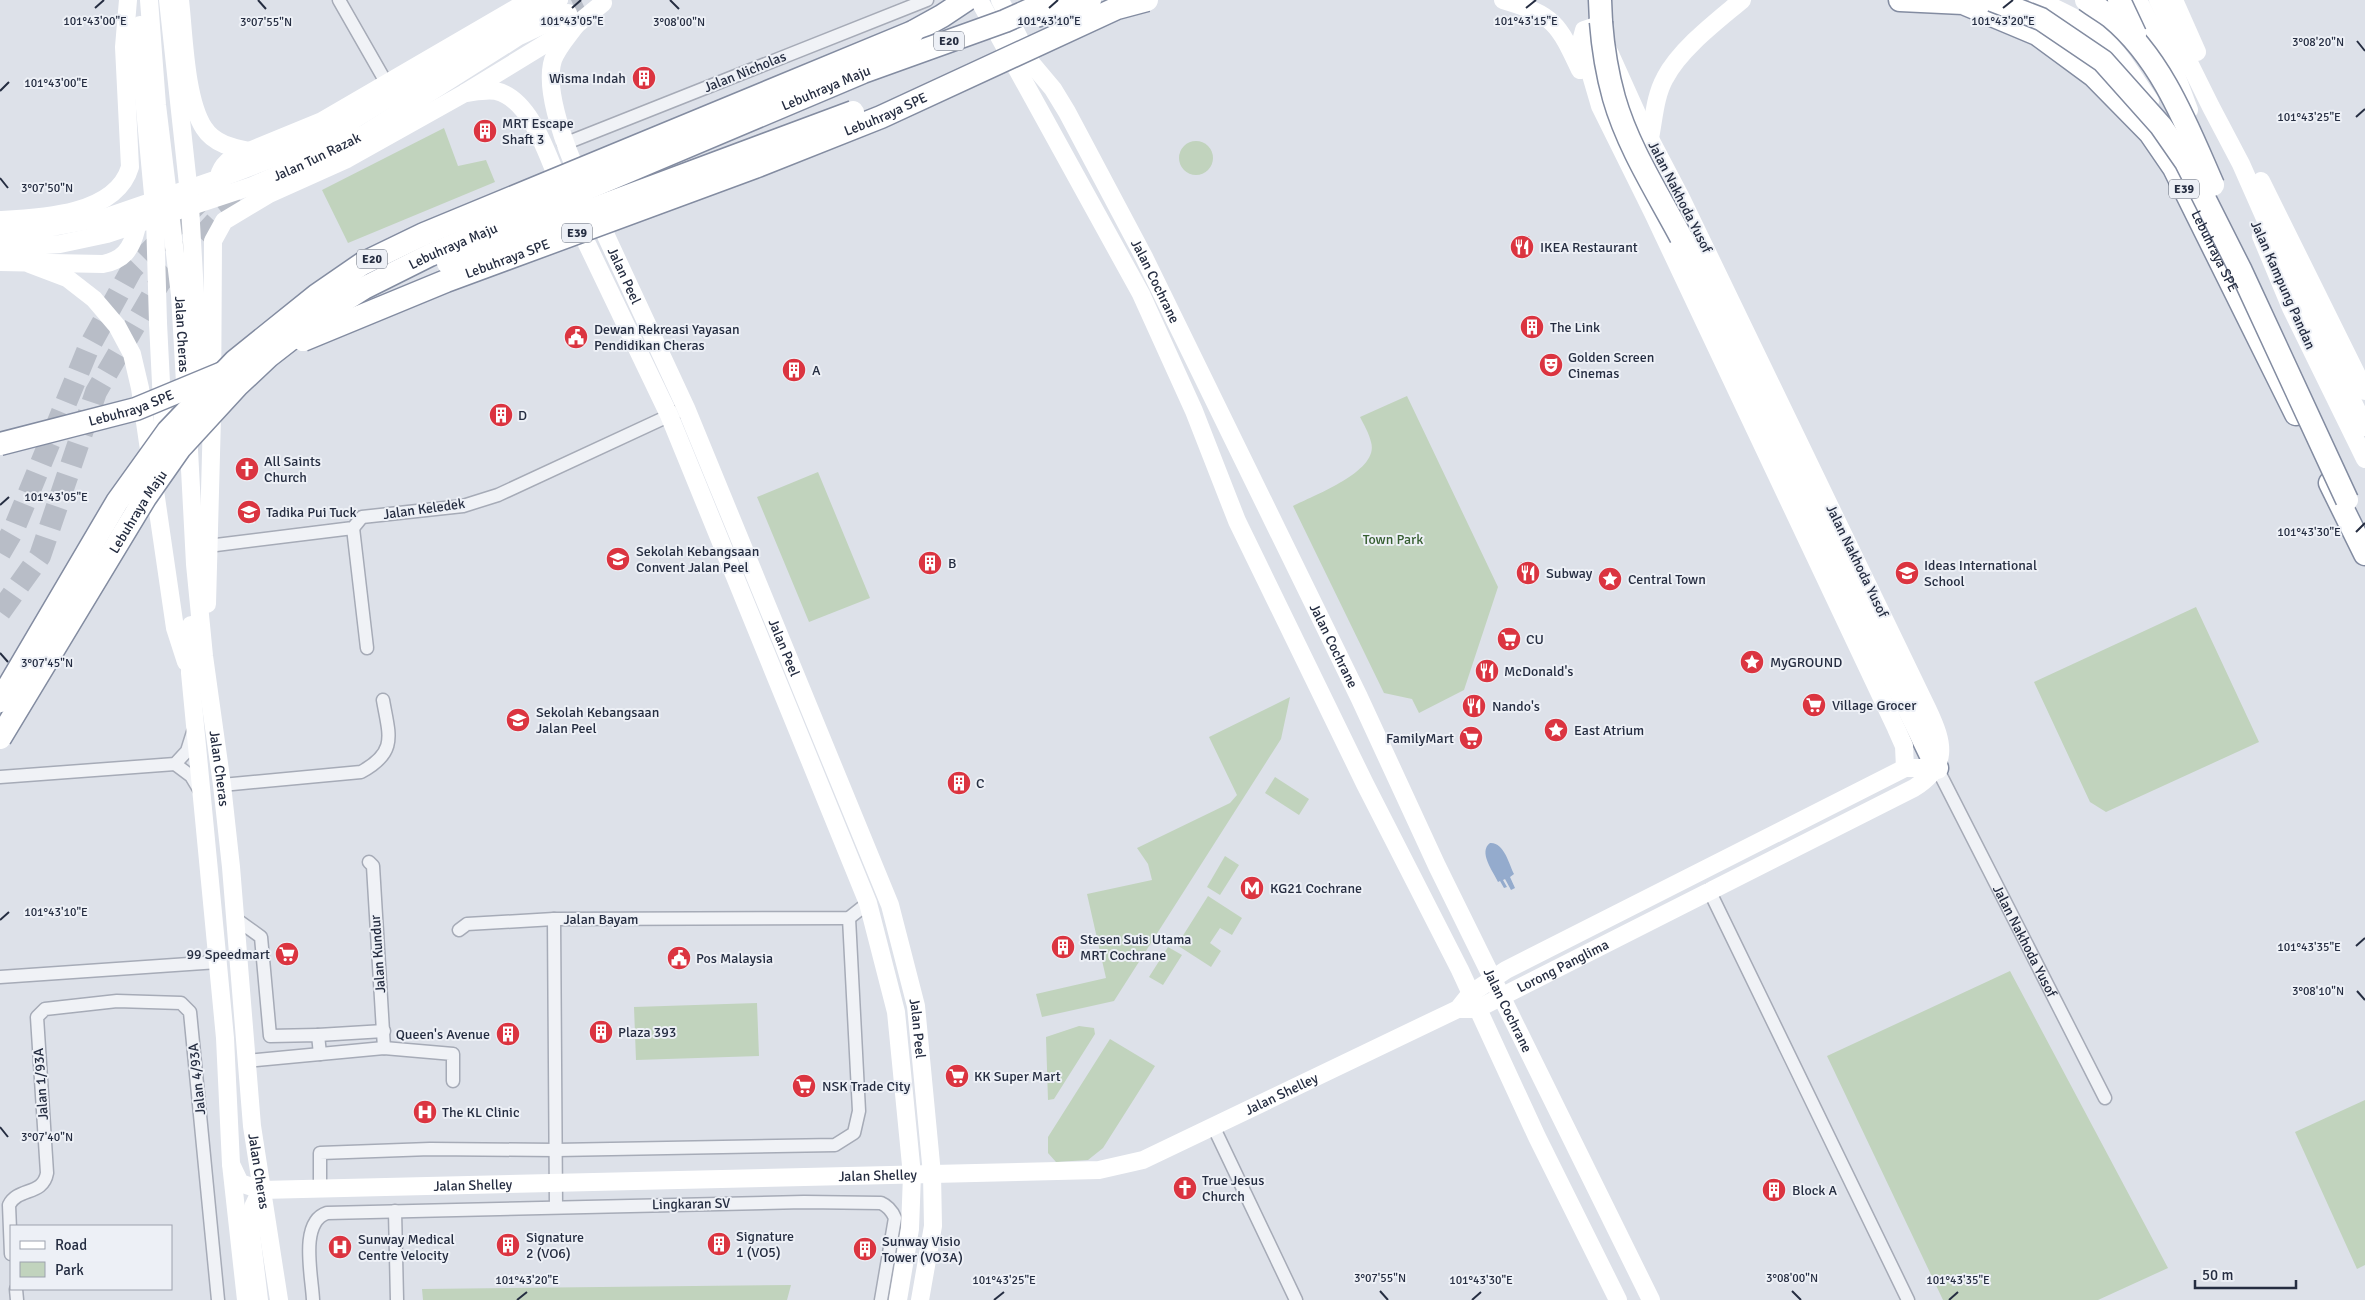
<svg xmlns="http://www.w3.org/2000/svg" width="2365" height="1300" viewBox="0 0 2365 1300" font-family="Signika,sans-serif">
  <rect width="100%" height="100%" fill="#dde1e9"/>
  <path fill="#c1d3bd" d="M444,128L458,166L486,160L495,182L348,243L322,190Z
    M1179 158a17 17 0 1 1 34 0a17 17 0 1 1-34 0Z
    M1407,396L1498,587L1464,690L1419,713L1412,699L1384,693L1293,506C1314,495 1380,471 1371,442C1369,433 1364,425 1360,417Z
    M818,472L870,598L809,622L757,497Z
    M2196,607L2259,742L2106,812L2090,802L2034,682Z
    M1290,697L1281,739L1114,1001L1042,1017L1036,994L1106,978L1087,894L1152,880L1148,864L1137,848L1230,803L1237,795L1209,737Z
    M1275,777L1309,799L1299,815L1265,793Z
    M1225,856L1239,865L1220,895L1207,887Z
    M1208,896L1242,918L1232,935L1220,928L1210,943L1221,951L1211,967L1177,945Z
    M1168,947L1182,955L1163,985L1149,977Z
    M2010,971L2168,1268L2098,1300H1943L1827,1056Z
    M757,1003L759,1056L636,1060L634,1007Z
    M1079,1026L1094,1028L1095,1034L1054,1099L1048,1100L1046,1037Z
    M1110,1039L1155,1066L1103,1148L1088,1160L1056,1162L1048,1153V1137Z
    M2365,1100V1265L2357,1269L2295,1132Z
    M791,1285L787,1300H423L422,1289Z"/>
  <path fill="#94abcd" d="M1490,843C1504,842 1509,864 1514,874L1510,877L1515,888L1511,890L1505,879L1503,880L1507,887L1504,888L1500,881L1498,882C1493,871 1478,852 1490,843Z"/>
  <g fill="none" stroke-linecap="round" stroke-linejoin="round">
    <path stroke="#b8bdc7" stroke-width="22" stroke-dasharray="22 11" stroke-linecap="butt" d="M543,18L581,0
      M0,553L14,529L88,349L132,269L203,198
      M0,612L40,556L96,392L160,282L222,215L268,180"/>
    <g stroke="#a6abb7" stroke-width="15">
      <g id="street">
        <path d="M339,0L387,84"/>
        <path d="M564,144L927,0"/>
        <path d="M353,528L367,648"/>
        <path d="M208,546L353,528L362,517L463,506L498,495L677,412"/>
        <path d="M175,764L191,776L200,791"/>
        <path id="s1" d="M1937,768L2105,1098"/>
        <path d="M0,777L175,764L187,751L193,732"/>
        <path d="M222,785L361,772C398,752 389,735 383,700"/>
        <path d="M369,862L373,866L384,1048"/>
        <path d="M1709,890L1908,1300"/>
        <path d="M236,919L261,937L270,1036L318,1035L320,1054"/>
        <path d="M554,919L556,1207"/>
        <path d="M459,930L467,924L554,919L849,918L868,903"/>
        <path d="M0,977L218,962"/>
        <path d="M318,1035L384,1031"/>
        <path d="M247,1061L384,1048L453,1054V1081"/>
        <path d="M1214,1128L1296,1300"/>
        <path d="M320,1189V1153L430,1149L556,1150L835,1145L854,1133L859,1111L849,918"/>
        <path d="M395,1211L397,1300"/>
        <path d="M11,1254L9,1205C18,1187 43,1196 47,1173L37,1017L45,1009L117,1001L181,1003L190,1012L218,1300"/>
        <path d="M16,1289L17,1300"/>
        <path d="M313,1300C312,1276 299,1222 327,1213L804,1202L881,1203C888,1206 892,1211 895,1218L881,1300"/>
      </g>
    </g>
    <g stroke="#838ca1" stroke-width="25">
      <g id="highway">
        <path d="M1600,0L1601,22"/>
        <path id="s8" d="M1900,0L1963,3L2037,34L2094,76L2150,133L2174,168L2296,414"/>
        <path d="M913,32L942,16L966,0"/>
        <path d="M1681,237L1937,768"/>
        <path d="M2330,483L2365,554"/>
      </g>
    </g>
    <use href="#street" stroke="#f0f2f6" stroke-width="12"/>
    <g stroke="#fff" stroke-width="18">
      <path id="s2" d="M149,0L157,105L180,295L186,400"/>
      <path d="M168,0L190,203"/>
      <path d="M180,0C184,34 185,99 204,128C214,144 233,148 250,151"/>
      <path d="M979,0L1141,294L1194,411L1237,521L1365,784L1460,970L1537,1137L1618,1300"/>
      <path id="s3" d="M1000,0L1032,64L1053,89L1067,112L1144,257L1359,697L1437,866L1651,1300"/>
      <path d="M1503,0C1554,15 1558,23 1580,70"/>
      <path d="M2038,0C2060,11 2086,21 2104,39C2122,56 2135,80 2150,101"/>
      <path d="M2138,0L2173,67L2189,110"/>
      <path d="M2158,0L2211,107L2241,164L2275,241L2365,427"/>
      <path d="M2174,0L2197,52"/>
      <path d="M140,25L141,66L155,216"/>
      <path d="M576,25C569,35 557,48 553,60C543,91 568,153 581,182"/>
      <path d="M465,93C474,92 487,89 496,91C532,99 549,160 562,190"/>
      <path d="M1650,138C1654,118 1655,96 1665,78C1680,49 1717,21 1742,0"/>
      <path d="M2261,181L2365,391"/>
      <path d="M223,191C214,178 221,166 232,158L322,121L530,0"/>
      <path id="s4" d="M595,212L686,408L890,905L916,1006L932,1174L933,1226L920,1300"/>
      <path d="M0,220C41,218 116,215 130,167L124,47L128,0"/>
      <path d="M576,221L669,415L868,903L896,1012L912,1175L910,1229L898,1300"/>
      <path d="M2261,236L2291,308L2365,459"/>
      <path d="M0,262L103,264C123,260 131,250 136,230L125,214"/>
      <path d="M30,264L67,278L94,299L117,326L132,354L140,388L175,628L186,662"/>
      <path d="M196,311V393"/>
      <path d="M158,323L164,443"/>
      <path id="s5" d="M188,431L195,564L204,656L222,785L231,867L252,1126L279,1300"/>
      <path d="M207,604L212,417L213,241L224,221L269,194L347,159L465,93L576,25L603,3"/>
      <path d="M191,625L190,673L225,1038L231,1164L246,1300"/>
      <path id="s6" d="M1458,1009H1477L1914,788C1949,766 1944,744 1928,710L1681,198L1638,116L1601,34L1593,27L1584,30L1581,41L1600,106L1653,213L1896,728L1904,746L1905,768"/>
      <path id="s7" d="M231,1164L240,1183L261,1190L1099,1170L1143,1160L1458,1009L1470,994L1506,970L1905,768H1937"/>
      <path d="M259,1300L250,1225L253,1207L261,1190"/>
    </g>
    <use href="#highway" stroke="#fff" stroke-width="22"/>
    <g stroke="#838ca1" stroke-width="25" stroke-linecap="butt">
      <g id="highway-bridge">
        <path d="M1992,0L2041,19L2103,61L2161,126L2186,162L2241,271L2347,500"/>
        <path d="M2086,0C2094,6 2103,11 2111,17C2162,59 2187,126 2213,185"/>
        <path d="M2119,0L2135,34"/>
        <path d="M1036,16L1090,0"/>
        <path d="M1601,22C1603,48 1607,73 1614,98C1628,147 1657,192 1681,237"/>
        <path d="M448,263L853,112"/>
        <path id="s10" d="M303,340L446,281L755,167L881,117L1117,8L1147,0"/>
        <path id="s11" d="M0,444L136,409L259,358"/>
        <path d="M0,701L117,502L168,431L235,361L317,295L362,264L424,234L913,32"/>
        <path id="s12" d="M0,738L145,498L180,448L237,386L269,356L323,314L364,288L430,255L863,72L1005,21L1052,0"/>
      </g>
    </g>
    <g stroke="#fff" stroke-width="18">
      <path d="M190,206L196,311"/>
      <path d="M155,217L158,323"/>
      <path d="M0,231L47,228L107,217L226,176L299,148L332,133L494,33L559,0"/>
      <path id="s9" d="M0,248L60,244L107,234L252,186L301,165L366,133L519,36L568,13"/>
    </g>
    <use href="#highway-bridge" stroke="#fff" stroke-width="22"/>
  </g>
  <path fill="none" stroke="#252d41" stroke-width="2" d="M258,0L266,9M670,0L679,9M95,8L104,0M572,8L581,0M1049,8L1058,0M1526,8L1536,0M2003,8L2013,0M2357,41L2365,51M0,91L9,82M2356,117L2365,109M0,178L8,188M0,505L9,497M2356,532L2365,523M0,653L8,662M0,920L9,912M2356,946L2365,938M2357,991L2365,1000M0,1127L8,1137M1380,1291L1388,1300M1792,1291L1801,1300M517,1300L527,1292M994,1300L1004,1292M1472,1300L1481,1292M1949,1300L1958,1292"/>
  <defs>
    <g id="building-disc" transform="scale(1.25)"><circle r="9.5" fill="#db3440" stroke="#edf0f6"/><path d="M-4-6H4V6H1V3H-1V6H-4ZM-2.5-4.3h1.7v1.8h-1.7ZM.8-4.3h1.7v1.8H.8ZM-2.5-1h1.7V.8h-1.7ZM.8-1h1.7V.8H.8Z" fill="#fff"/></g>
    <g id="restaurant-disc" transform="scale(1.25)"><circle r="9.5" fill="#db3440" stroke="#edf0f6"/><path d="M-5-6h1v4h1v-4h1v4h1v-4h1v5L-1.5 .5V6h-2V.5L-5-1ZM5-6V6H3V1.5H1.5Q1.5-4 5-6Z" fill="#fff"/></g>
    <g id="civic-disc" transform="scale(1.25)"><circle r="9.5" fill="#db3440" stroke="#edf0f6"/><path d="M-.6-6.5H3V-4.5H.6V-3L4-1V1h2V6H-6V1h2V-1L-.6-3ZM-1.2 2.5V6h2.4V2.5Z" fill="#fff"/></g>
    <g id="theatre-disc" transform="scale(1.25)"><circle r="9.5" fill="#db3440" stroke="#edf0f6"/><path d="M-5-5.5Q0-4 5-5.5V0Q5 5 0 6Q-5 5-5 0ZM-3.3-2.5H-1v1.5H-3.3ZM1-2.5H3.3v1.5H1ZM-2.8 1Q0 5.5 2.8 1Z" fill="#fff"/></g>
    <g id="church-disc" transform="scale(1.25)"><circle r="9.5" fill="#db3440" stroke="#edf0f6"/><path d="M-1.2-6h2.4v3.5h3.3v2.4h-3.3V6h-2.4V-.1h-3.3v-2.4h3.3Z" fill="#fff"/></g>
    <g id="school-disc" transform="scale(1.25)"><circle r="9.5" fill="#db3440" stroke="#edf0f6"/><path d="M0-5L7-2L0 1L-7-2ZM-4 1L0 2.5L4 1V4Q0 6-4 4Z" fill="#fff"/></g>
    <g id="sight-disc" transform="scale(1.25)"><circle r="9.5" fill="#db3440" stroke="#edf0f6"/><path d="M0-6L1.8-2.2L6-1.7L2.9 1.2L3.7 5.4L0 3.3L-3.7 5.4L-2.9 1.2L-6-1.7L-1.8-2.2Z" fill="#fff"/></g>
    <g id="supermarket-disc" transform="scale(1.25)"><circle r="9.5" fill="#db3440" stroke="#edf0f6"/><path d="M-6-5.5h2.5l.6 2H6L4.5 2H-2.5L-4.4-4H-6ZM-1.5 3.2a1.3 1.3 0 1 0 .1 0ZM3 3.2a1.3 1.3 0 1 0 .1 0Z" fill="#fff"/></g>
    <g id="metro-disc" transform="scale(1.25)"><circle r="9.5" fill="#db3440" stroke="#edf0f6"/><path d="M-5.5 5V-5H-3L0 0L3-5H5.5V5H3V-.5L0 4L-3-.5V5Z" fill="#fff"/></g>
    <g id="hospital-disc" transform="scale(1.25)"><circle r="9.5" fill="#db3440" stroke="#edf0f6"/><path d="M-5-5h3v3.5h4V-5h3V5h-3V1.5h-4V5h-3Z" fill="#fff"/></g>
  </defs>
  <g fill-rule="evenodd">
    <use href="#building-disc" x="644" y="78"/>
    <use href="#building-disc" x="485" y="131"/>
    <use href="#restaurant-disc" x="1522" y="247"/>
    <use href="#building-disc" x="1532" y="327"/>
    <use href="#civic-disc" x="576" y="337"/>
    <use href="#theatre-disc" x="1551" y="365"/>
    <use href="#building-disc" x="794" y="370"/>
    <use href="#building-disc" x="501" y="415"/>
    <use href="#church-disc" x="247" y="469"/>
    <use href="#school-disc" x="249" y="512"/>
    <use href="#school-disc" x="618" y="559"/>
    <use href="#building-disc" x="930" y="563"/>
    <use href="#restaurant-disc" x="1528" y="573"/>
    <use href="#school-disc" x="1907" y="573"/>
    <use href="#sight-disc" x="1610" y="579"/>
    <use href="#supermarket-disc" x="1509" y="639"/>
    <use href="#sight-disc" x="1752" y="662"/>
    <use href="#restaurant-disc" x="1487" y="671"/>
    <use href="#supermarket-disc" x="1814" y="705"/>
    <use href="#restaurant-disc" x="1474" y="706"/>
    <use href="#school-disc" x="518" y="720"/>
    <use href="#sight-disc" x="1556" y="730"/>
    <use href="#supermarket-disc" x="1471" y="738"/>
    <use href="#building-disc" x="959" y="783"/>
    <use href="#metro-disc" x="1252" y="888"/>
    <use href="#building-disc" x="1063" y="947"/>
    <use href="#supermarket-disc" x="287" y="954"/>
    <use href="#civic-disc" x="679" y="958"/>
    <use href="#building-disc" x="601" y="1032"/>
    <use href="#building-disc" x="508" y="1034"/>
    <use href="#supermarket-disc" x="957" y="1076"/>
    <use href="#supermarket-disc" x="804" y="1086"/>
    <use href="#hospital-disc" x="425" y="1112"/>
    <use href="#church-disc" x="1185" y="1188"/>
    <use href="#building-disc" x="1774" y="1190"/>
    <use href="#building-disc" x="719" y="1244"/>
    <use href="#building-disc" x="508" y="1245"/>
    <use href="#hospital-disc" x="340" y="1247"/>
    <use href="#building-disc" x="865" y="1249"/>
  </g>
  <g text-anchor="middle" dominant-baseline="central" stroke-width="4" stroke-linejoin="round" paint-order="stroke">
    <g fill="#edf0f6" stroke="#616877" stroke-width="1">
      <rect x="934" y="31.5" width="30" height="19" rx="4"/>
      <rect x="2169" y="179.5" width="30" height="19" rx="4"/>
      <rect x="562" y="223.5" width="30" height="19" rx="4"/>
      <rect x="357" y="249.5" width="30" height="19" rx="4"/>
    </g>
    <g font-size="12" font-weight="bold" fill="#252d41">
      <text x="949" y="41">E20</text>
      <text x="2184" y="189">E39</text>
      <text x="577" y="233">E39</text>
      <text x="372" y="259">E20</text>
    </g>
    <g font-size="14" fill="#252d41" stroke="#edf0f6">
      <text transform="translate(745 72) rotate(-22)">Jalan Nicholas</text>
      <text stroke="none"><textPath href="#s12" startOffset="1090">Lebuhraya Maju</textPath></text>
      <text stroke="none"><textPath href="#s10" startOffset="625">Lebuhraya SPE</textPath></text>
      <text stroke="none"><textPath href="#s9" startOffset="332">Jalan Tun Razak</textPath></text>
      <text transform="translate(1680 197) rotate(63)">Jalan Nakhoda Yusof</text>
      <text stroke="none"><textPath href="#s12" startOffset="685">Lebuhraya Maju</textPath></text>
      <text stroke="none"><textPath href="#s8" startOffset="429">Lebuhraya SPE</textPath></text>
      <text stroke="none"><textPath href="#s10" startOffset="220">Lebuhraya SPE</textPath></text>
      <text stroke="none"><textPath href="#s4" startOffset="70">Jalan Peel</textPath></text>
      <text stroke="none"><textPath href="#s3" startOffset="322">Jalan Cochrane</textPath></text>
      <text transform="translate(2283 285) rotate(66)">Jalan Kampung Pandan</text>
      <text stroke="none"><textPath href="#s2" startOffset="336">Jalan Cheras</textPath></text>
      <text stroke="none"><textPath href="#s11" startOffset="136">Lebuhraya SPE</textPath></text>
      <text transform="translate(424 509) rotate(-8)">Jalan Keledek</text>
      <text stroke="none"><textPath href="#s12" startOffset="265">Lebuhraya Maju</textPath></text>
      <text transform="translate(1857 561) rotate(64)">Jalan Nakhoda Yusof</text>
      <text stroke="none"><textPath href="#s3" startOffset="728">Jalan Cochrane</textPath></text>
      <text stroke="none"><textPath href="#s4" startOffset="475">Jalan Peel</textPath></text>
      <text stroke="none"><textPath href="#s5" startOffset="339">Jalan Cheras</textPath></text>
      <text x="601" y="919">Jalan Bayam</text>
      <text stroke="none"><textPath href="#s1" startOffset="194">Jalan Nakhoda Yusof</textPath></text>
      <text transform="translate(378 954) rotate(-94)">Jalan Kundur</text>
      <text stroke="none"><textPath href="#s6" startOffset="115">Lorong Panglima</textPath></text>
      <text stroke="none"><textPath href="#s3" startOffset="1132">Jalan Cochrane</textPath></text>
      <text stroke="none"><textPath href="#s4" startOffset="880">Jalan Peel</textPath></text>
      <text transform="translate(197 1079) rotate(-96)">Jalan 4/93A</text>
      <text transform="translate(41 1084) rotate(-94)">Jalan 1/93A</text>
      <text stroke="none"><textPath href="#s7" startOffset="1080">Jalan Shelley</textPath></text>
      <text stroke="none"><textPath href="#s5" startOffset="744">Jalan Cheras</textPath></text>
      <text stroke="none"><textPath href="#s7" startOffset="660">Jalan Shelley</textPath></text>
      <text stroke="none"><textPath href="#s7" startOffset="255">Jalan Shelley</textPath></text>
      <text transform="translate(691 1204) rotate(-1)">Lingkaran SV</text>
    </g>
    <g font-size="14" fill="#252d41" stroke="#edf0f6" text-anchor="start">
      <text x="626" y="78" text-anchor="end">Wisma Indah</text>
      <text x="502" y="123">MRT Escape<tspan x="502" dy="16">Shaft 3</tspan></text>
      <text x="1540" y="247">IKEA Restaurant</text>
      <text x="1550" y="327">The Link</text>
      <text x="594" y="329">Dewan Rekreasi Yayasan<tspan x="594" dy="16">Pendidikan Cheras</tspan></text>
      <text x="1568" y="357">Golden Screen<tspan x="1568" dy="16">Cinemas</tspan></text>
      <text x="812" y="370">A</text>
      <text x="518" y="415">D</text>
      <text x="264" y="461">All Saints<tspan x="264" dy="16">Church</tspan></text>
      <text x="266" y="512">Tadika Pui Tuck</text>
      <text x="636" y="551">Sekolah Kebangsaan<tspan x="636" dy="16">Convent Jalan Peel</tspan></text>
      <text x="948" y="563">B</text>
      <text x="1924" y="565">Ideas International<tspan x="1924" dy="16">School</tspan></text>
      <text x="1546" y="573">Subway</text>
      <text x="1628" y="579">Central Town</text>
      <text x="1526" y="639">CU</text>
      <text x="1770" y="662">MyGROUND</text>
      <text x="1504" y="671">McDonald's</text>
      <text x="1832" y="705">Village Grocer</text>
      <text x="1492" y="706">Nando's</text>
      <text x="536" y="712">Sekolah Kebangsaan<tspan x="536" dy="16">Jalan Peel</tspan></text>
      <text x="1574" y="730">East Atrium</text>
      <text x="1454" y="738" text-anchor="end">FamilyMart</text>
      <text x="976" y="783">C</text>
      <text x="1270" y="888">KG21 Cochrane</text>
      <text x="1080" y="939">Stesen Suis Utama<tspan x="1080" dy="16">MRT Cochrane</tspan></text>
      <text x="270" y="954" text-anchor="end">99 Speedmart</text>
      <text x="696" y="958">Pos Malaysia</text>
      <text x="618" y="1032">Plaza 393</text>
      <text x="490" y="1034" text-anchor="end">Queen's Avenue</text>
      <text x="974" y="1076">KK Super Mart</text>
      <text x="822" y="1086">NSK Trade City</text>
      <text x="442" y="1112">The KL Clinic</text>
      <text x="1202" y="1180">True Jesus<tspan x="1202" dy="16">Church</tspan></text>
      <text x="1792" y="1190">Block A</text>
      <text x="736" y="1236">Signature<tspan x="736" dy="16">1 (VO5)</tspan></text>
      <text x="526" y="1237">Signature<tspan x="526" dy="16">2 (VO6)</tspan></text>
      <text x="358" y="1239">Sunway Medical<tspan x="358" dy="16">Centre Velocity</tspan></text>
      <text x="882" y="1241">Sunway Visio<tspan x="882" dy="16">Tower (VO3A)</tspan></text>
    </g>
    <g font-size="14" fill="#365e31" stroke="#edf0f6">
      <text x="1393" y="539">Town Park</text>
    </g>
  </g>
  <g font-size="12" text-anchor="middle" fill="#252d41" stroke="#edf0f6" stroke-width="4" stroke-linejoin="round" paint-order="stroke">
    <text x="95" y="25">101°43'00"E</text>
    <text x="572" y="25">101°43'05"E</text>
    <text x="1049" y="25">101°43'10"E</text>
    <text x="1526" y="25">101°43'15"E</text>
    <text x="2003" y="25">101°43'20"E</text>
    <text x="266" y="26">3°07'55"N</text>
    <text x="679" y="26">3°08'00"N</text>
    <text x="2318" y="46">3°08'20"N</text>
    <text x="56" y="87">101°43'00"E</text>
    <text x="2309" y="121">101°43'25"E</text>
    <text x="47" y="192">3°07'50"N</text>
    <text x="56" y="501">101°43'05"E</text>
    <text x="2309" y="536">101°43'30"E</text>
    <text x="47" y="667">3°07'45"N</text>
    <text x="56" y="916">101°43'10"E</text>
    <text x="2309" y="951">101°43'35"E</text>
    <text x="2318" y="995">3°08'10"N</text>
    <text x="47" y="1141">3°07'40"N</text>
    <text x="1380" y="1282">3°07'55"N</text>
    <text x="1792" y="1282">3°08'00"N</text>
    <text x="527" y="1284">101°43'20"E</text>
    <text x="1004" y="1284">101°43'25"E</text>
    <text x="1481" y="1284">101°43'30"E</text>
    <text x="1958" y="1284">101°43'35"E</text>
  </g>
  <rect x="10" y="1225" width="162" height="65" fill="#edf0f6" stroke="#9da2ae"/>
  <rect x="20" y="1241" width="25" height="8" fill="#ffffff" stroke="#9da2ae"/>
  <text x="55" y="1250" font-size="15" fill="#252d41">Road</text>
  <rect x="20" y="1262" width="25" height="15" fill="#c1d3bd" stroke="#9da2ae"/>
  <text x="55" y="1275" font-size="15" fill="#252d41">Park</text>
  <path d="M2195 1280v8h101v-8" fill="none" stroke="#252d41" stroke-width="2.5"/>
  <text x="2202" y="1280" font-size="15" fill="#252d41" stroke="#edf0f6" stroke-width="4" paint-order="stroke">50 m</text>
</svg>
